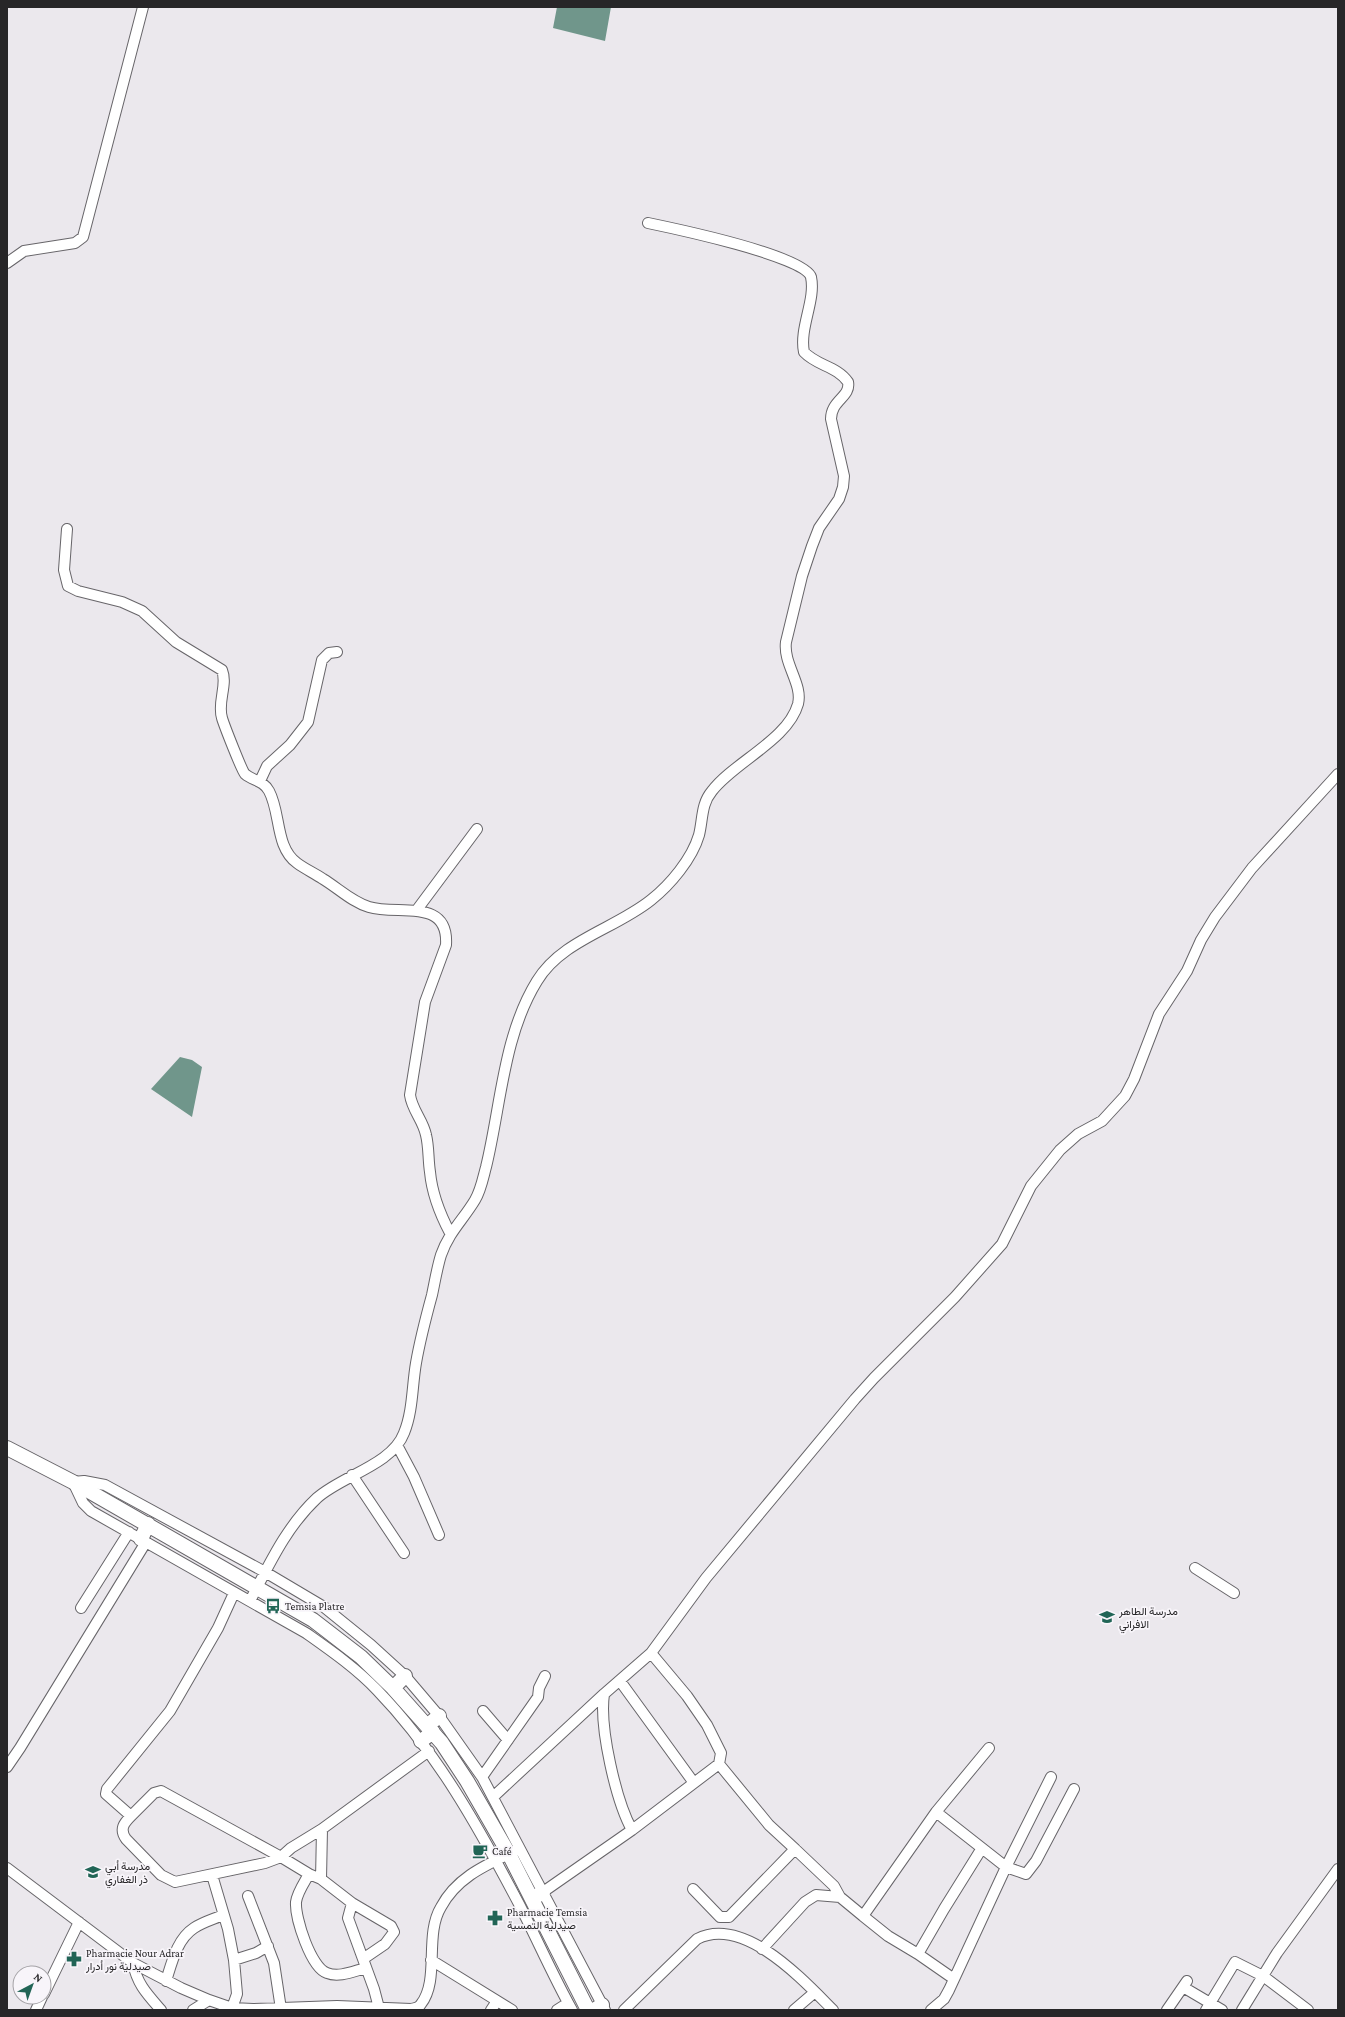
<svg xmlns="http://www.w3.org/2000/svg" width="1345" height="2017" viewBox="0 0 1345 2017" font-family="'Crimson Pro',Vazirmatn,serif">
  <rect width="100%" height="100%" fill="#ebe8ed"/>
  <path fill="#70968b" d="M557,7H611L605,41L553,28Z
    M180,1057L192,1060L202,1067L192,1117L151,1089Z"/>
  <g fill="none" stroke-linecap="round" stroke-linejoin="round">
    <g stroke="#676569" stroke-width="12">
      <path id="minor" d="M7,263L24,251L75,243L83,237L143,7
        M67,529L64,570L68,586L78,591L122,602L142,611L176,642L222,670C228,685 217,702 222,718C224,725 242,771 245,774C253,781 263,780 269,791C281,813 275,847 297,863C305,869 314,873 323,879C338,888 352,902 369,907C398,916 449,897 446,945L425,1002L410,1095C412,1110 423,1120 426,1135C429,1147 428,1159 430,1172C432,1194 440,1214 450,1233
        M260,781L267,766L290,745L308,722L322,660L329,653L337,652
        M416,911L477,829
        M397,1445L414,1477L439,1535
        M352,1475L404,1553
        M1195,1568L1234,1593
        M234,1593L218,1628L170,1711L107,1789L106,1794L131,1816C124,1823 119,1829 126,1839L161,1875L175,1882L265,1863L281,1857L291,1848L322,1829
        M250,1601C269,1565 286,1527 317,1498C341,1476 392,1465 404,1433C413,1411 412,1386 416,1363C420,1340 426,1317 432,1295C435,1281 437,1268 441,1255C449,1232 463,1220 475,1200C481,1190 483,1178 486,1167C501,1106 503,1036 537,981C562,940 615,929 651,900C670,885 692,859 699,835C703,819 701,804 712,791C734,762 788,740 798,704C803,684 783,664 786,642L802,576L812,546L819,528L839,499L843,487L844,476L831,419C831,400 851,397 848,382C837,366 817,366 804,352C799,328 816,300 811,277C805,256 672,228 648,223
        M81,1608L129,1532
        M651,1653L687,1696L707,1725L721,1753L719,1764L769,1825L795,1849L729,1917H720L693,1889
        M620,1681L694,1783
        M483,1711L508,1740
        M989,1748L936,1812L1006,1867L1026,1874L1036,1861L1074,1789
        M7,1767L20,1748L146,1542
        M482,1777L538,1697L539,1688L545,1676
        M493,1797L604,1694
        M131,1816L154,1793L161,1791L281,1857L309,1874
        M632,1830L719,1764
        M795,1849L834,1886L840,1897
        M7,1868L133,1963L181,1988L209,2000L232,2008L253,2009L337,2006L411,2009C415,2008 419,2008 421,2004C440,1980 424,1935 441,1907C457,1877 486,1865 515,1851
        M212,1875L228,1929L234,1960L237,1994L232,2008
        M321,1879L352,1903L348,1918L374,1989L379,2008
        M543,1892L632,1830C616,1801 599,1727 604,1694L651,1653L706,1578L855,1399L874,1378L955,1297L1002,1244L1031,1186L1060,1150L1078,1134L1102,1121L1125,1096L1134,1079L1159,1014L1187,971L1201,940L1215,917L1252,868L1338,774
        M248,1896L274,1963L281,2009
        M352,1903L391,1926L394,1932L385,1944L363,1959
        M863,1916L888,1936L918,1954
        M762,1949L805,1902L816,1895L840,1897L863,1916L936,1812
        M234,1960L256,1953L268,1946
        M431,1960L512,2010
        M133,1963C137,1984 147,1994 161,2010
        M366,1968C354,1971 339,1978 327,1973C311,1968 295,1918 296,1902C297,1893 304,1883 309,1874L321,1879L322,1829L429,1751
        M954,1979L918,1954L944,1909L982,1848
        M166,1981C172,1962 177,1939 194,1928C203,1922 214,1919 223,1915
        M1183,1987L1222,2010
        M44,1994L79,1922
        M36,2010L42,1997
        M193,2010L209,2000
        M491,2010L497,2001
        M557,2010L568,2003
        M572,2010C553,1976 537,1939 519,1904C479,1828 437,1752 377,1690C356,1668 330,1650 306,1633L91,1511L83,1503L73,1482L84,1481L105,1485L265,1572L324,1607L371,1645L405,1676L439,1716L482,1777L605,2010
        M624,2010L697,1939C744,1915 803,1980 833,2010
        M794,2010L815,1992
        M931,2010L944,1999L949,1990L1006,1867L1051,1777
        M1167,2010L1187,1981
        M1206,2010L1235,1962L1263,1976L1308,2010
        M1242,2010L1277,1953L1338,1869"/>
    </g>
    <g stroke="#676569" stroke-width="16">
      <path id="secondary" d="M7,1448L73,1482L313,1620L361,1657L393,1688L442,1743L467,1781L509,1854L588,2010
        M141,1539L148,1524
        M393,1688L405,1676
        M427,1726L439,1716
        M421,1741L433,1732
        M532,1899L543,1892
        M594,2010L602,2005"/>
    </g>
    <use href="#minor" stroke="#fff" stroke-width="10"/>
    <use href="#secondary" stroke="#fff" stroke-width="14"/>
  </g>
  <defs>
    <g id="bus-bare" transform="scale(1.2)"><path d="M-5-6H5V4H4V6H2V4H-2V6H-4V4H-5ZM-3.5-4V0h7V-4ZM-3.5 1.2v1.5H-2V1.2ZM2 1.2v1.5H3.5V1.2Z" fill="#216556" stroke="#f8f5fa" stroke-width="2.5" paint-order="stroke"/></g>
    <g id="school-bare" transform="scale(1.2)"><path d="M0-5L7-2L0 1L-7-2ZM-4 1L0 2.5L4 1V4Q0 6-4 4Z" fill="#216556" stroke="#f8f5fa" stroke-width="2.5" paint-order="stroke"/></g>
    <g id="cafe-bare" transform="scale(1.2)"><path d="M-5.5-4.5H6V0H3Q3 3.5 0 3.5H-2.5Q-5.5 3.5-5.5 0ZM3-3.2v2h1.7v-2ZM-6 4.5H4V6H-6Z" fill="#216556" stroke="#f8f5fa" stroke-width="2.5" paint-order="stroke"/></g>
    <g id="pharmacy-bare" transform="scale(1.2)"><path d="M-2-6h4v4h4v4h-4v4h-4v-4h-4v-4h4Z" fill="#216556" stroke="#f8f5fa" stroke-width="2.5" paint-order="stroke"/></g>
  </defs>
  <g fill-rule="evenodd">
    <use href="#bus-bare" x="273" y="1606"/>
    <use href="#school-bare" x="1107" y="1617"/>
    <use href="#cafe-bare" x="480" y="1851"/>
    <use href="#school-bare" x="93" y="1872"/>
    <use href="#pharmacy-bare" x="495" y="1918"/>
    <use href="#pharmacy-bare" x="74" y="1959"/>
  </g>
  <g text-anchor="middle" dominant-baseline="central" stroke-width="3.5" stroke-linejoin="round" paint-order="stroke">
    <g font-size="11" fill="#272628" stroke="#f8f5fa" text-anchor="start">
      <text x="285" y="1606">Temsia Platre</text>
      <text x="1119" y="1611">مدرسة الطاهر<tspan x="1119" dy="13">الافراني</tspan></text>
      <text x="492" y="1851">Café</text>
      <text x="105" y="1866">مدرسة أبي<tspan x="105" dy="13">ذر الغفاري</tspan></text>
      <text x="507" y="1912">Pharmacie Temsia<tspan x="507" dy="13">صيدلية التمسية</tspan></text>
      <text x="86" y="1953">Pharmacie Nour Adrar<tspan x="86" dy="13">صيدلية نور أدرار</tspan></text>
    </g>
  </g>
  <rect width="1345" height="2017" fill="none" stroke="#272628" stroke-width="16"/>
  <g transform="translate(32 1985) rotate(41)"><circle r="19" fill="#f8f5fa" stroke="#a4a2a6"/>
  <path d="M0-3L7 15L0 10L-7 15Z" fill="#216556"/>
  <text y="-6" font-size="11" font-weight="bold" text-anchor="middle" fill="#272628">N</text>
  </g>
</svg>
